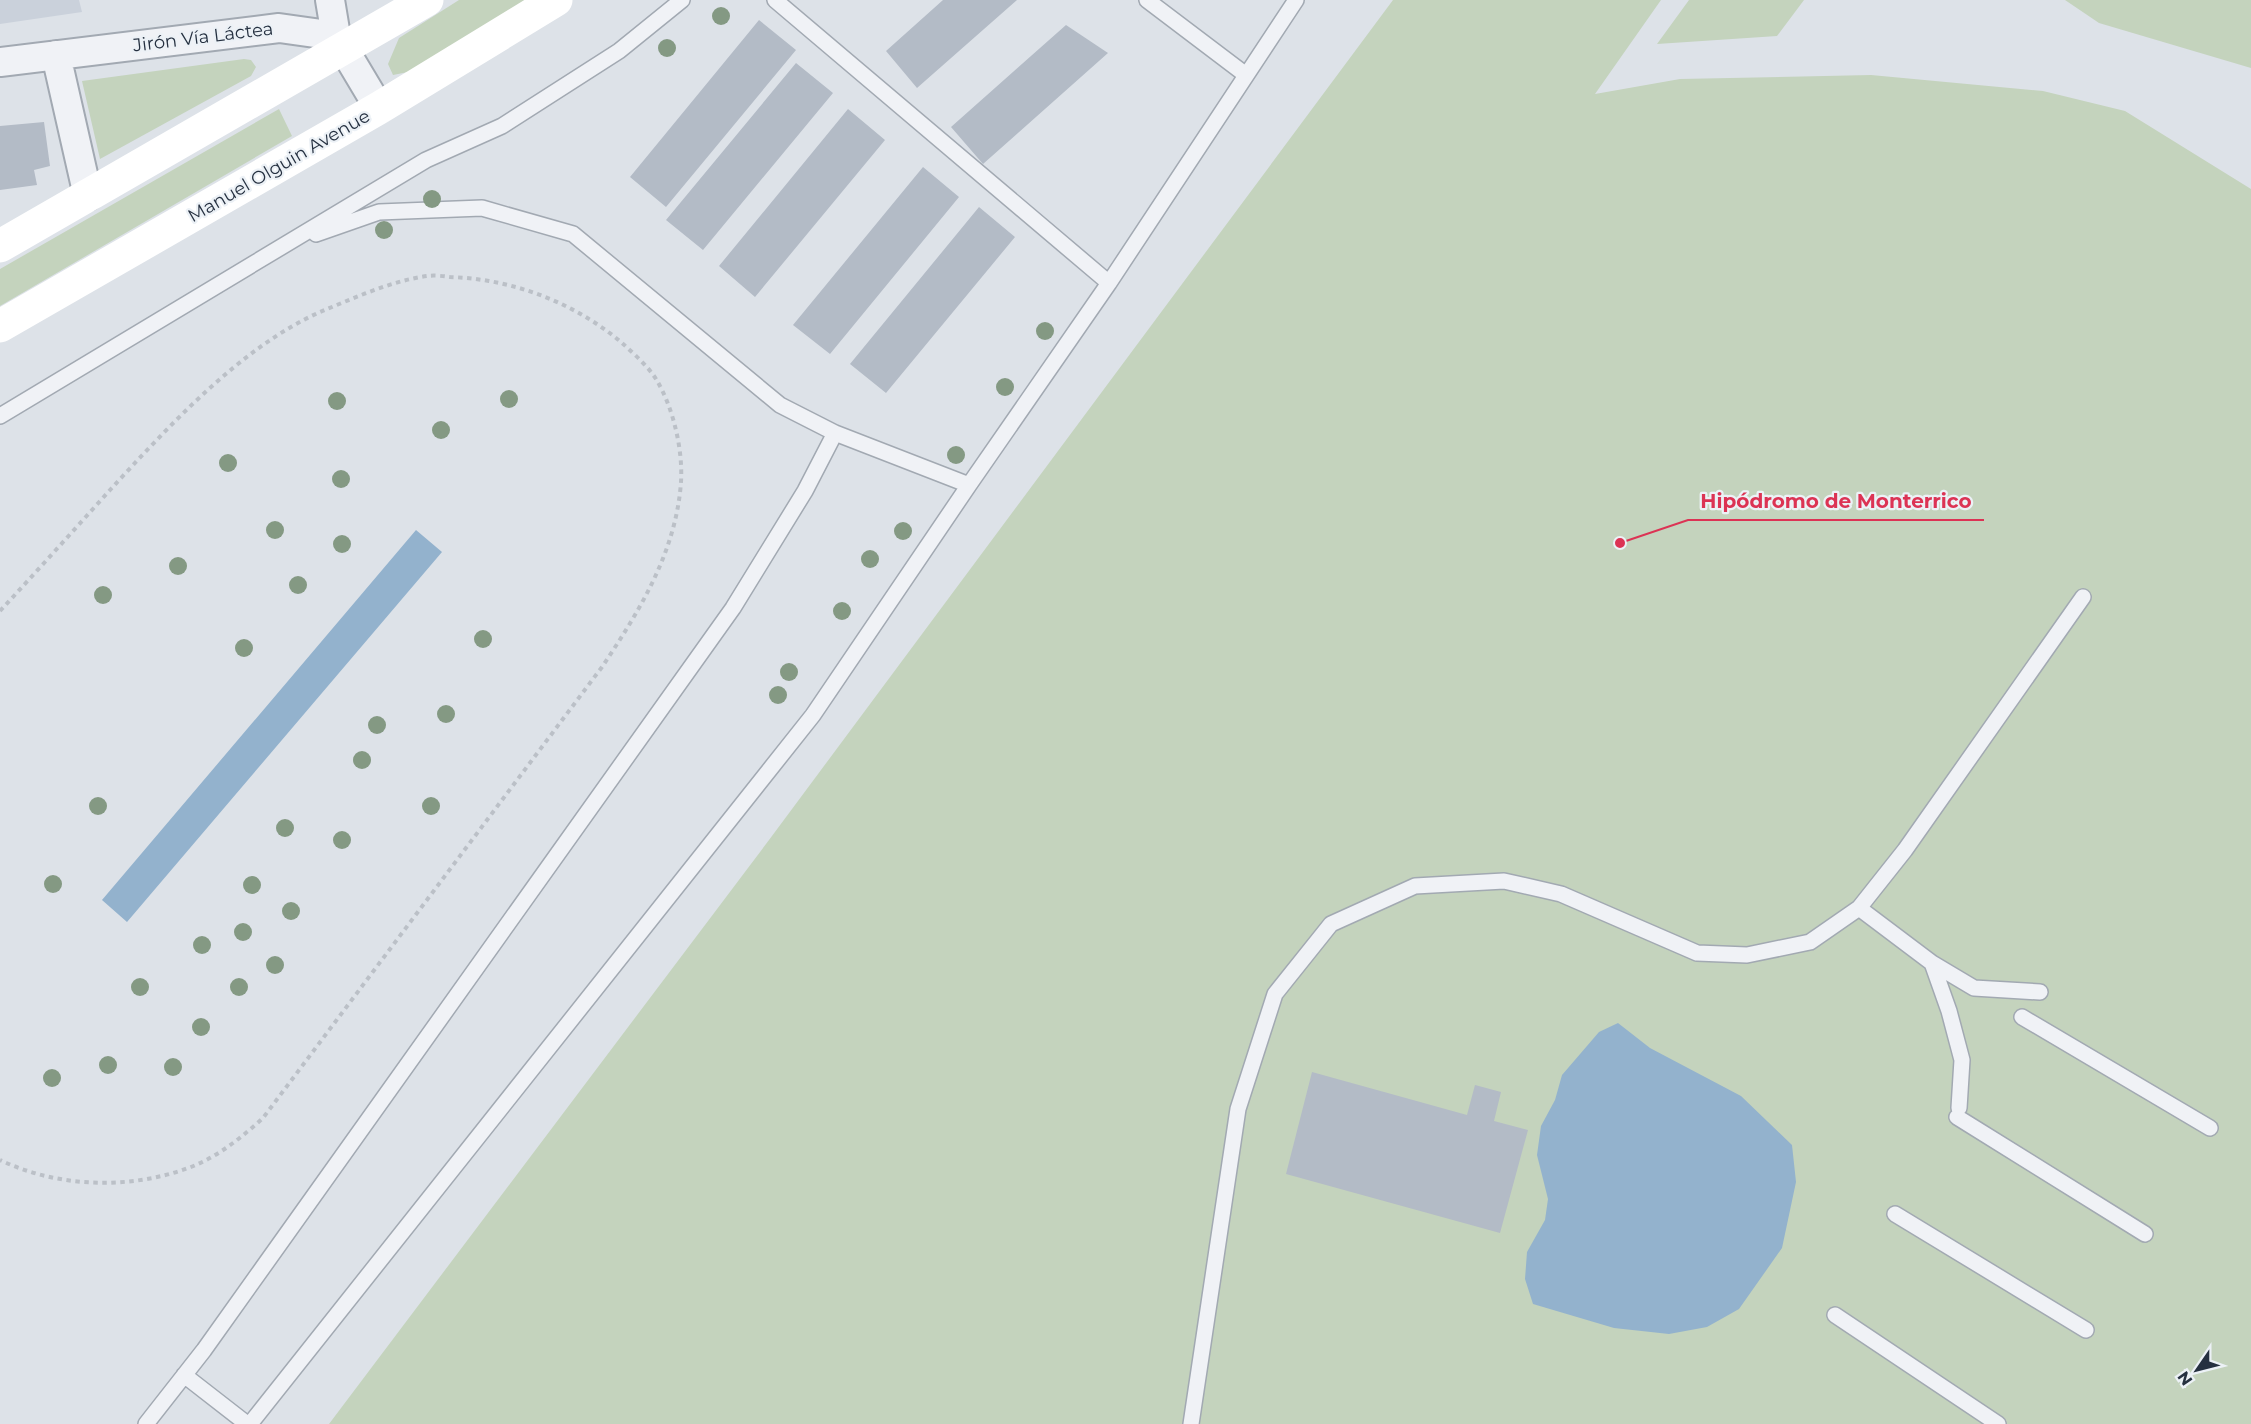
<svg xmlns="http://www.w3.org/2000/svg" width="2251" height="1424" viewBox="0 0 2251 1424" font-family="Montserrat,sans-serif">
  <rect width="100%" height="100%" fill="#dde2e8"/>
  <path fill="#cad1db" d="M0,0H79L82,12L0,24Z"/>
  <path fill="#c4d3bd" d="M459,0H525L428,68L393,75L388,64L399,38Z
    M1393,0H1661L1595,94L1680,79L1871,75L2043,91L2125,111L2251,189V1424H329L769,840Z
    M1689,0H1804L1777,36L1657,44Z
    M2065,0H2251V68L2099,23Z
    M244,59L251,60L256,67L251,76L100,159L82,81Z
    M279,109L292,136L0,306V269Z"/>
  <path fill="#93b2cd" d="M416,530L442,552L127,922L102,900Z
    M1618,1023L1650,1048L1741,1096L1792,1145L1796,1182L1782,1248L1739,1309L1707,1327L1669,1334L1614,1328L1533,1304L1525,1279L1527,1252L1545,1220L1548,1199L1537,1155L1541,1126L1555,1100L1562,1075L1599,1032Z"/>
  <path fill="#b3bbc6" d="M943,0H1017L917,88L886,51Z
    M759,20L796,50L666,207L630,177Z
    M1066,25L1108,53L983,164L951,127Z
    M796,63L833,93L703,250L666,220Z
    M848,109L885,140L755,297L719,266Z
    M44,122L50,166L34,170L37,185L0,190V126Z
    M923,167L959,197L830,354L793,325Z
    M979,207L1015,237L886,393L850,364Z
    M1312,1072L1467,1115L1475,1085L1501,1092L1494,1121L1528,1130L1500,1233L1286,1174Z"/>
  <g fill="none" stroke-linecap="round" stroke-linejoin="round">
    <g stroke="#a2a9b2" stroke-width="18">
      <path id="lane" d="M775,0L1109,283
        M1147,0L1246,75
        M316,234L379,212L482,208L573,234L780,405L835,433L969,485
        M0,416L426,160L502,126L619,51L682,0
        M1859,908L1932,963L1949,1011L1962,1060L1959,1108
        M1932,963L1974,988L2040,992
        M2022,1017L2210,1128
        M1957,1117L2145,1234
        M1895,1214L2086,1330
        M1835,1315L1998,1424
        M184,1375L247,1424
        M146,1424L204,1350L733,608L805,491L835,433
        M250,1424L813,715L969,485L1109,283L1296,0
        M1191,1424L1238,1109L1275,994L1331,924L1415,886L1504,881L1561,894L1697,953L1747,955L1810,942L1859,908L1905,850L2083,597"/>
    </g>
    <g stroke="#a2a9b2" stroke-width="32">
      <path id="street" d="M330,0L336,36
        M56,55L88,196
        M0,62L279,28L336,36L379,108"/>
    </g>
    <path stroke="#bbc0c7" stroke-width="4" stroke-dasharray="4.5 4.5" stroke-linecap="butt" d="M0,611C37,571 74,530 110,490C168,427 241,347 320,312C354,298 391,281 427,276C434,275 443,276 450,277C512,279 573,302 621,342C633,353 647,365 656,379C673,407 683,449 681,482C676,552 640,610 602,667L263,1118C242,1137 219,1156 191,1167C130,1190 59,1188 0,1160"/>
    <use href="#lane" stroke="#f0f2f6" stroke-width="15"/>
    <use href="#street" stroke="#f0f2f6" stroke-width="28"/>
    <path stroke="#fff" stroke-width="33" d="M0,246L427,0
      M0,326L379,108L556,0"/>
  </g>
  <g fill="#849983">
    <circle cx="721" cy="16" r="9"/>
    <circle cx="667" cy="48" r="9"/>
    <circle cx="432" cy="199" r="9"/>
    <circle cx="384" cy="230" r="9"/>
    <circle cx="1045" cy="331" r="9"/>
    <circle cx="1005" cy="387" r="9"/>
    <circle cx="509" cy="399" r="9"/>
    <circle cx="337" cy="401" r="9"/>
    <circle cx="441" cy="430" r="9"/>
    <circle cx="956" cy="455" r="9"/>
    <circle cx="228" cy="463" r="9"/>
    <circle cx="341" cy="479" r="9"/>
    <circle cx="275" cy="530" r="9"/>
    <circle cx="903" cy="531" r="9"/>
    <circle cx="342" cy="544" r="9"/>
    <circle cx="870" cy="559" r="9"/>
    <circle cx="178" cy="566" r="9"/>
    <circle cx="298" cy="585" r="9"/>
    <circle cx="103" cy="595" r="9"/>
    <circle cx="842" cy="611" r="9"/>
    <circle cx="483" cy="639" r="9"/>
    <circle cx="244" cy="648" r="9"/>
    <circle cx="789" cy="672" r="9"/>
    <circle cx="778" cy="695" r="9"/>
    <circle cx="446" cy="714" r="9"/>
    <circle cx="377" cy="725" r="9"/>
    <circle cx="362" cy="760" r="9"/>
    <circle cx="98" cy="806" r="9"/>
    <circle cx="431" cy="806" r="9"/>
    <circle cx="285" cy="828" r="9"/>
    <circle cx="342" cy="840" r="9"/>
    <circle cx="53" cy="884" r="9"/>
    <circle cx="252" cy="885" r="9"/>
    <circle cx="291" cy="911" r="9"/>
    <circle cx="243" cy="932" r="9"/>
    <circle cx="202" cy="945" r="9"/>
    <circle cx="275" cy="965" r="9"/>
    <circle cx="140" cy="987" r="9"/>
    <circle cx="239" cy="987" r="9"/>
    <circle cx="201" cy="1027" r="9"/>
    <circle cx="108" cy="1065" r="9"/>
    <circle cx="173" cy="1067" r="9"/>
    <circle cx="52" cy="1078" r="9"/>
  </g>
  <g text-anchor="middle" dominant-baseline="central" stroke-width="4.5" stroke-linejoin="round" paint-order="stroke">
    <g font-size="18" fill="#253040" stroke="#ecf1f6">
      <text transform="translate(203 37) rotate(-7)">Jirón Vía Láctea</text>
      <text transform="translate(279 166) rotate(-30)">Manuel Olguin Avenue</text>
    </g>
  </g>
  <path fill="none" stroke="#dc3354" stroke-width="2" d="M1620 543L1688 520H1984"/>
  <circle fill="#dc3354" stroke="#ecf1f6" stroke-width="2" cx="1620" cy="543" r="6"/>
  <g font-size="20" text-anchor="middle" font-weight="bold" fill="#dc3354" stroke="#ecf1f6" stroke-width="4.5" stroke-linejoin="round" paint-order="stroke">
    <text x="1836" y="508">Hipódromo de Monterrico</text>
  </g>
  <g transform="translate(2197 1370) rotate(235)" stroke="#ecf1f6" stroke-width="4.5" paint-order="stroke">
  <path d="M0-4.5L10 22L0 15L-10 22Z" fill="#253040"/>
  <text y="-9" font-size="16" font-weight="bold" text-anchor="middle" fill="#253040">N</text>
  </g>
</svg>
